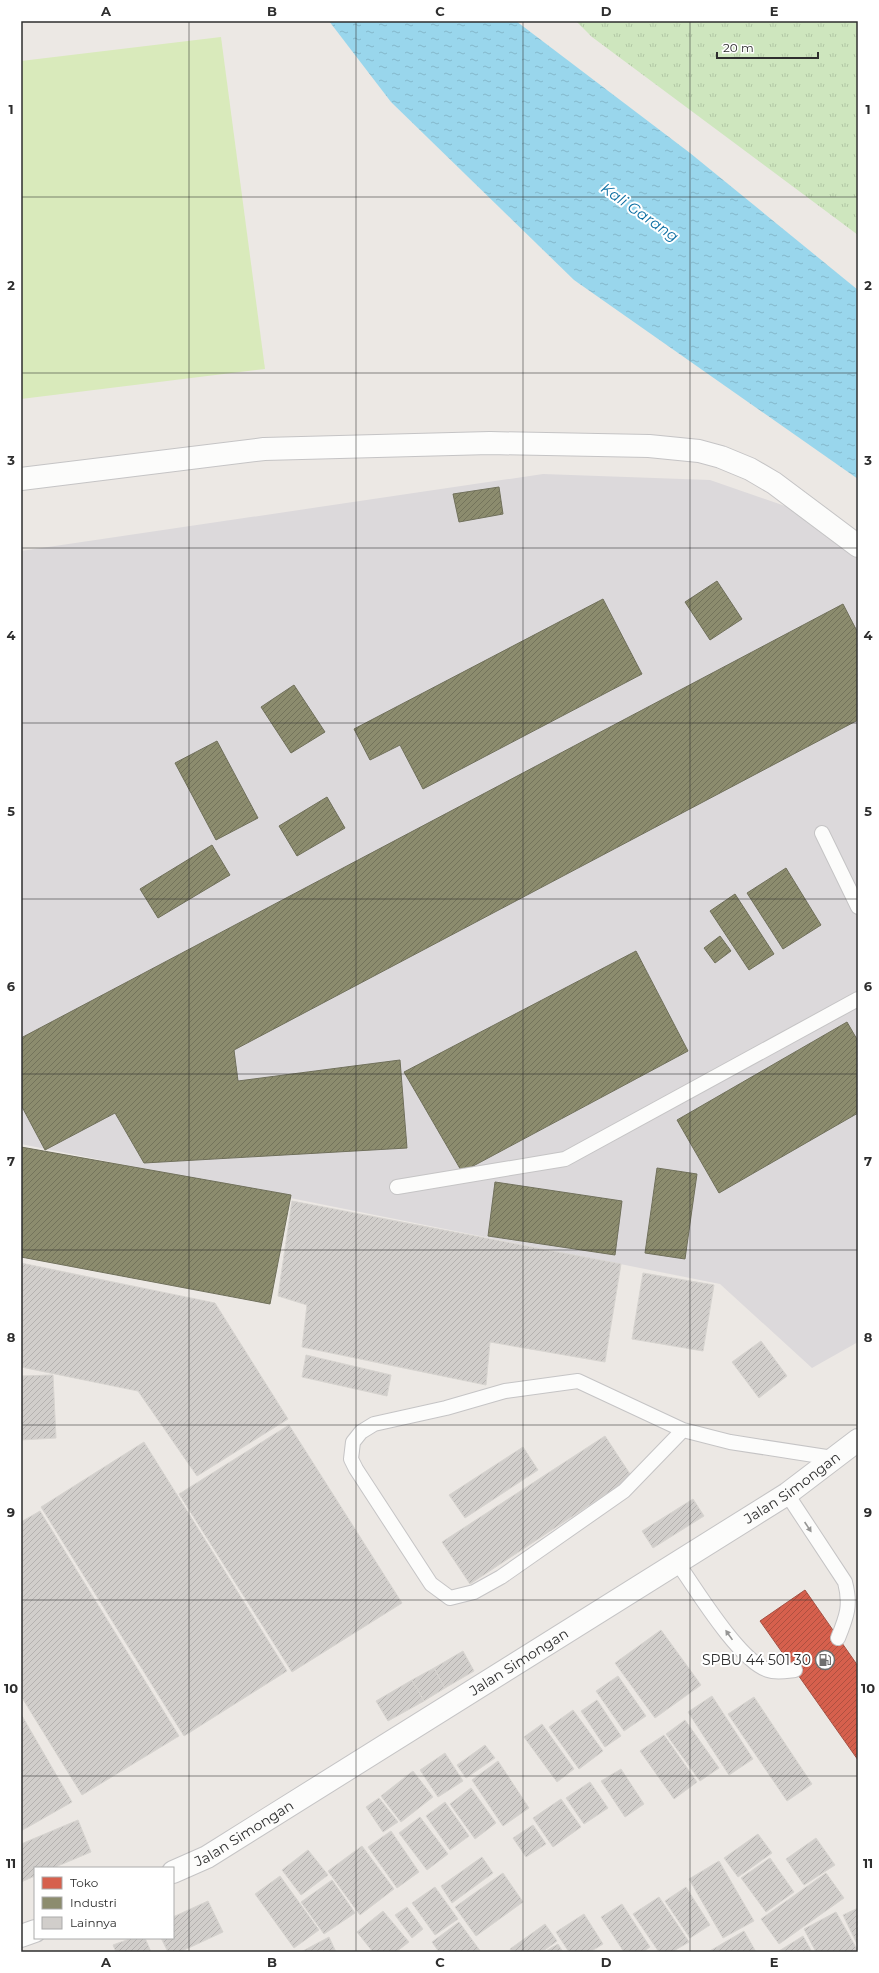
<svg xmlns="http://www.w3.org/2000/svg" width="879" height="1973" viewBox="0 0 879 1973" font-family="Montserrat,sans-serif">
  <defs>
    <pattern id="grass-tufts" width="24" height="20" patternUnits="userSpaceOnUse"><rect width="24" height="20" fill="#cee6be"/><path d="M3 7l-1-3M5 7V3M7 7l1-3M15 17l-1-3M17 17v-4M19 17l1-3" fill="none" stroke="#b1c6a4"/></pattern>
    <pattern id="water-ripples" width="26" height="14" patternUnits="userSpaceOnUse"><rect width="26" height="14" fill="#99d6ec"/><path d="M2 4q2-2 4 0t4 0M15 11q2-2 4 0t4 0" fill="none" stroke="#84b8cb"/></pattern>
    <pattern id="shops-hatch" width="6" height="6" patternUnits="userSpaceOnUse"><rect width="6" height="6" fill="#d6604d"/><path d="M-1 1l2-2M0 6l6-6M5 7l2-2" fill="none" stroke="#ae5040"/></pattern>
    <pattern id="industry-hatch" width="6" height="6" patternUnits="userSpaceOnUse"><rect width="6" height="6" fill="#8c8c6e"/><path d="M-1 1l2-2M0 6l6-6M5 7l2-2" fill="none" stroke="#73735b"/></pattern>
    <pattern id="building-hatch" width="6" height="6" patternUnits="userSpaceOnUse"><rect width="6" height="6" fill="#d1cecb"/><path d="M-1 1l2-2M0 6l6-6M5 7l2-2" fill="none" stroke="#b4b1af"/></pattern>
  </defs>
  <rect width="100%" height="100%" fill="#ece8e4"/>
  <path fill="#dcd9db" d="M543,474L710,480L814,516L858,553V1342L812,1368L720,1284L21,1144V551Z"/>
  <path fill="url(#grass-tufts)" d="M576,21H858V235L592,37Z"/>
  <path fill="#d9eabb" d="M221,37L265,369L21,399V61Z"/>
  <path fill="url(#water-ripples)" d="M329,21H516L690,153L858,290V479L574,280L391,102Z"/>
  <path fill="url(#shops-hatch)" stroke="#a45144" d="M805,1590L858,1666V1760L760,1621Z"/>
  <path fill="url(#industry-hatch)" stroke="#70705b" d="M499,487L503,514L459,522L453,494Z
    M717,581L742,619L710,640L685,602Z
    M603,599L642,674L423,789L400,745L370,760L354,729Z
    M843,604L858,633V720L234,1050L238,1081L400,1060L407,1148L144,1163L115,1113L45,1150L21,1105V1038Z
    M294,685L325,732L291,753L261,707Z
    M217,741L258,818L216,840L175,763Z
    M327,797L345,828L297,856L279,826Z
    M212,845L230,875L158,918L140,889Z
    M786,868L821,925L783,949L747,893Z
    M735,894L774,954L749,970L710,911Z
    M720,936L731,951L715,963L704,948Z
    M636,951L688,1051L462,1172L404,1072Z
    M847,1022L858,1041V1113L719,1193L677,1120Z
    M21,1147L291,1195L270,1304L21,1257Z
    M657,1168L697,1174L685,1259L645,1253Z
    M495,1182L622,1201L615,1255L488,1236Z"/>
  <path fill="url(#building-hatch)" stroke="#d7d4d0" d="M292,1201L621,1264L605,1362L490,1342L486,1385L302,1347L307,1305L278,1296Z
    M21,1263L215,1303L288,1419L197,1476L138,1391L21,1367Z
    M643,1273L714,1285L703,1351L632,1339Z
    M761,1341L787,1376L759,1398L732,1362Z
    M306,1355L391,1375L387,1396L302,1377Z
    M53,1375L56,1438L21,1440V1376Z
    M289,1425L402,1603L292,1672L179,1494Z
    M605,1436L632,1477L470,1584L442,1542Z
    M144,1442L287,1671L184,1736L41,1507Z
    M523,1447L538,1470L465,1518L449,1495Z
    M693,1499L704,1516L653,1548L642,1531Z
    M40,1511L179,1736L82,1795L21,1696V1522Z
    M661,1630L701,1685L655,1718L615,1663Z
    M463,1651L474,1671L445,1688L434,1668Z
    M434,1668L445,1688L424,1701L412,1680Z
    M618,1676L646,1716L624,1731L596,1691Z
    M412,1680L424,1701L388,1721L376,1701Z
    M712,1696L753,1759L729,1775L688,1712Z
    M754,1697L812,1784L787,1801L728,1714Z
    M597,1700L621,1736L605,1747L581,1711Z
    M573,1710L603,1751L579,1769L549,1727Z
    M21,1714L72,1802L21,1831Z
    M685,1720L719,1768L700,1781L666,1734Z
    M542,1724L574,1769L557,1782L524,1737Z
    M664,1735L697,1782L674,1799L640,1751Z
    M485,1745L495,1758L466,1778L457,1765Z
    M445,1753L463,1781L438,1797L420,1770Z
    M498,1761L529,1808L503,1826L472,1780Z
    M621,1769L644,1804L625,1817L601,1781Z
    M413,1771L433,1797L401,1822L381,1796Z
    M590,1782L608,1808L584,1824L566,1798Z
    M471,1788L496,1823L475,1839L450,1804Z
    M379,1798L398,1822L383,1832L366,1807Z
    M561,1799L581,1827L553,1847L533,1818Z
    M445,1802L469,1836L450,1850L426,1816Z
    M420,1817L448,1854L427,1870L399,1833Z
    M78,1820L91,1852L53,1868H35V1876L21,1882V1844Z
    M533,1825L546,1844L526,1857L513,1838Z
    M391,1831L419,1872L397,1888L368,1847Z
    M758,1834L772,1853L738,1877L724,1858Z
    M816,1838L835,1865L804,1885L786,1859Z
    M362,1846L394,1889L360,1915L328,1871Z
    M308,1850L328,1875L301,1895L282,1870Z
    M482,1857L493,1873L452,1903L441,1886Z
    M770,1858L794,1892L766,1912L741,1878Z
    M719,1861L754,1921L723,1938L689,1879Z
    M503,1873L523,1902L476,1936L455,1907Z
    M826,1873L844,1898L779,1944L761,1919Z
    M280,1876L319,1930L294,1948L255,1894Z
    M332,1880L355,1913L324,1934L301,1902Z
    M435,1887L458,1919L435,1935L412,1903Z
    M686,1887L710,1925L690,1938L665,1901Z
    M659,1897L689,1942L672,1952H659L633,1914Z
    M208,1901L223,1932L180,1952H168L161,1938H173V1917Z
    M622,1904L650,1947L643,1952H624L601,1917Z
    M407,1907L423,1929L412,1938L395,1915Z
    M858,1908V1946L843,1915Z
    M383,1911L409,1942L396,1952H373L357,1932Z
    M836,1912L858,1951V1952H816L804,1929Z
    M584,1914L603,1944L590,1952H569L556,1932Z
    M459,1922L481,1952H439L432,1942Z
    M545,1924L557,1941L542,1952H512L510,1949Z
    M744,1931L756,1952H708Z
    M803,1936L812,1952H780L779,1951Z
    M329,1937L336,1952H301Z
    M132,1938H145L151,1952H116L113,1945Z
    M558,1944L563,1952H544Z"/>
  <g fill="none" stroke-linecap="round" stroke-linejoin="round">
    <g stroke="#c5c4c5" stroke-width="16">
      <path id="service" d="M822,833L858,907
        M397,1187L565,1159L858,999
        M683,1430L624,1491L501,1577L474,1592L450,1598L431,1584L356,1469L351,1459L353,1442L361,1432L374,1424L446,1408L505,1391L578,1381L683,1430L730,1442L833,1458
        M787,1494L845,1582C851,1605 847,1616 838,1638
        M677,1562C695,1588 740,1662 768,1670C776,1673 786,1671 795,1670"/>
    </g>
    <g stroke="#c5c4c5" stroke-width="24">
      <path id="minor" d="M21,479L264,449L490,443L649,446L699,451L721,457L750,469L774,483L858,546"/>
    </g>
    <g stroke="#c5c4c5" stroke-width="24">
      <g id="secondary">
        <path id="s1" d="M173,1872L207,1857L787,1494L858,1440"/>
        <path d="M21,1936L35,1931"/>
      </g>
    </g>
    <use href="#service" stroke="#fcfcfb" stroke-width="14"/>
    <use href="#minor" stroke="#fcfcfb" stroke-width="22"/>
    <use href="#secondary" stroke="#fcfcfb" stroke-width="22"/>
  </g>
  <defs><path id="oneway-solid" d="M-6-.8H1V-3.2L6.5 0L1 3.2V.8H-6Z"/></defs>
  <g fill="#959594">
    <use href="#oneway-solid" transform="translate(808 1527) rotate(56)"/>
    <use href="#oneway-solid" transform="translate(729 1635) rotate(-125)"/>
  </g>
  <path fill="none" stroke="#2e2e2e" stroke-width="1" stroke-opacity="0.55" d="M189,21V1952M356,21V1952M523,21V1952M690,21V1952M21,197H858M21,373H858M21,548H858M21,723H858M21,899H858M21,1074H858M21,1250H858M21,1425H858M21,1600H858M21,1776H858"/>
  <defs>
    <g id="fuel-ring" transform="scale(1)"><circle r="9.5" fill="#fff" stroke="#706f6e" stroke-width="1.5"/><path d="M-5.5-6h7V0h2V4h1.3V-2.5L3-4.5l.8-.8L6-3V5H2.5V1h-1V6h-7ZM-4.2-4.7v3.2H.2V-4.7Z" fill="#706f6e"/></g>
  </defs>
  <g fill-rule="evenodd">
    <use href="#fuel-ring" x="825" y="1660"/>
  </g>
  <g text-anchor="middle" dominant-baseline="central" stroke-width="4" stroke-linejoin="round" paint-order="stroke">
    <g font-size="14" fill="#2e2e2e" stroke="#fff">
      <text stroke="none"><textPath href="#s1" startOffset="729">Jalan Simongan</textPath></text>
      <text stroke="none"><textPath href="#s1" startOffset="405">Jalan Simongan</textPath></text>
      <text stroke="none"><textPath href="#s1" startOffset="81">Jalan Simongan</textPath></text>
    </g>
    <g font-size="14" fill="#2e2e2e" stroke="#fff" text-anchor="end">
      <text x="811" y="1660">SPBU 44 501 30</text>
    </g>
    <g font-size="15" font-style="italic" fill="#0d6fa3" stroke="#fff">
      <text transform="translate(640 212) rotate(35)">Kali Garang</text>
    </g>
  </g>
  <rect width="879" height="1973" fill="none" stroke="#ffffff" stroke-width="44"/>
  <rect x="34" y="1867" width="140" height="72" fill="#ffffff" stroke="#ababab"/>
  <rect x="42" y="1877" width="20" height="12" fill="#d6604d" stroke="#ababab"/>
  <text x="70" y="1887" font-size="12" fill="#2e2e2e">Toko</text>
  <rect x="42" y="1897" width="20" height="12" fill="#8c8c6e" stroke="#ababab"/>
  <text x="70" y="1907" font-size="12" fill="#2e2e2e">Industri</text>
  <rect x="42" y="1917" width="20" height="12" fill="#d1cecb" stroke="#ababab"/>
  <text x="70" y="1927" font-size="12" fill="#2e2e2e">Lainnya</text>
  <path d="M717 52v6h101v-6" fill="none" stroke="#2e2e2e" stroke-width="2"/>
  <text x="723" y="52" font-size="12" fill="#2e2e2e" stroke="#ffffff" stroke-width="3" paint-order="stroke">20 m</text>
  <rect x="22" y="22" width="835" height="1929" fill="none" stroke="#2e2e2e" stroke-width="1.5"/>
  <g font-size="13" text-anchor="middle" font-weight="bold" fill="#2e2e2e">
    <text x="106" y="16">A</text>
    <text x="272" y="16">B</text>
    <text x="440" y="16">C</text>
    <text x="606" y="16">D</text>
    <text x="774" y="16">E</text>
    <text x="11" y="114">1</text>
    <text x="868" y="114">1</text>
    <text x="11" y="290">2</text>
    <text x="868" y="290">2</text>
    <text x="11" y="465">3</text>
    <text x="868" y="465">3</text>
    <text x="11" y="640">4</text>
    <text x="868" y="640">4</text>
    <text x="11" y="816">5</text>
    <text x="868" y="816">5</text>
    <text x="11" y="991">6</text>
    <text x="868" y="991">6</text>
    <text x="11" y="1166">7</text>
    <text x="868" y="1166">7</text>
    <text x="11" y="1342">8</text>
    <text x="868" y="1342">8</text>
    <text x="11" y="1517">9</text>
    <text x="868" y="1517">9</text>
    <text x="11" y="1693">10</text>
    <text x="868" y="1693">10</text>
    <text x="11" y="1868">11</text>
    <text x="868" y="1868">11</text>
    <text x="106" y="1967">A</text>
    <text x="272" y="1967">B</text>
    <text x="440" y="1967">C</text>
    <text x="606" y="1967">D</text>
    <text x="774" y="1967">E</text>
  </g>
</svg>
